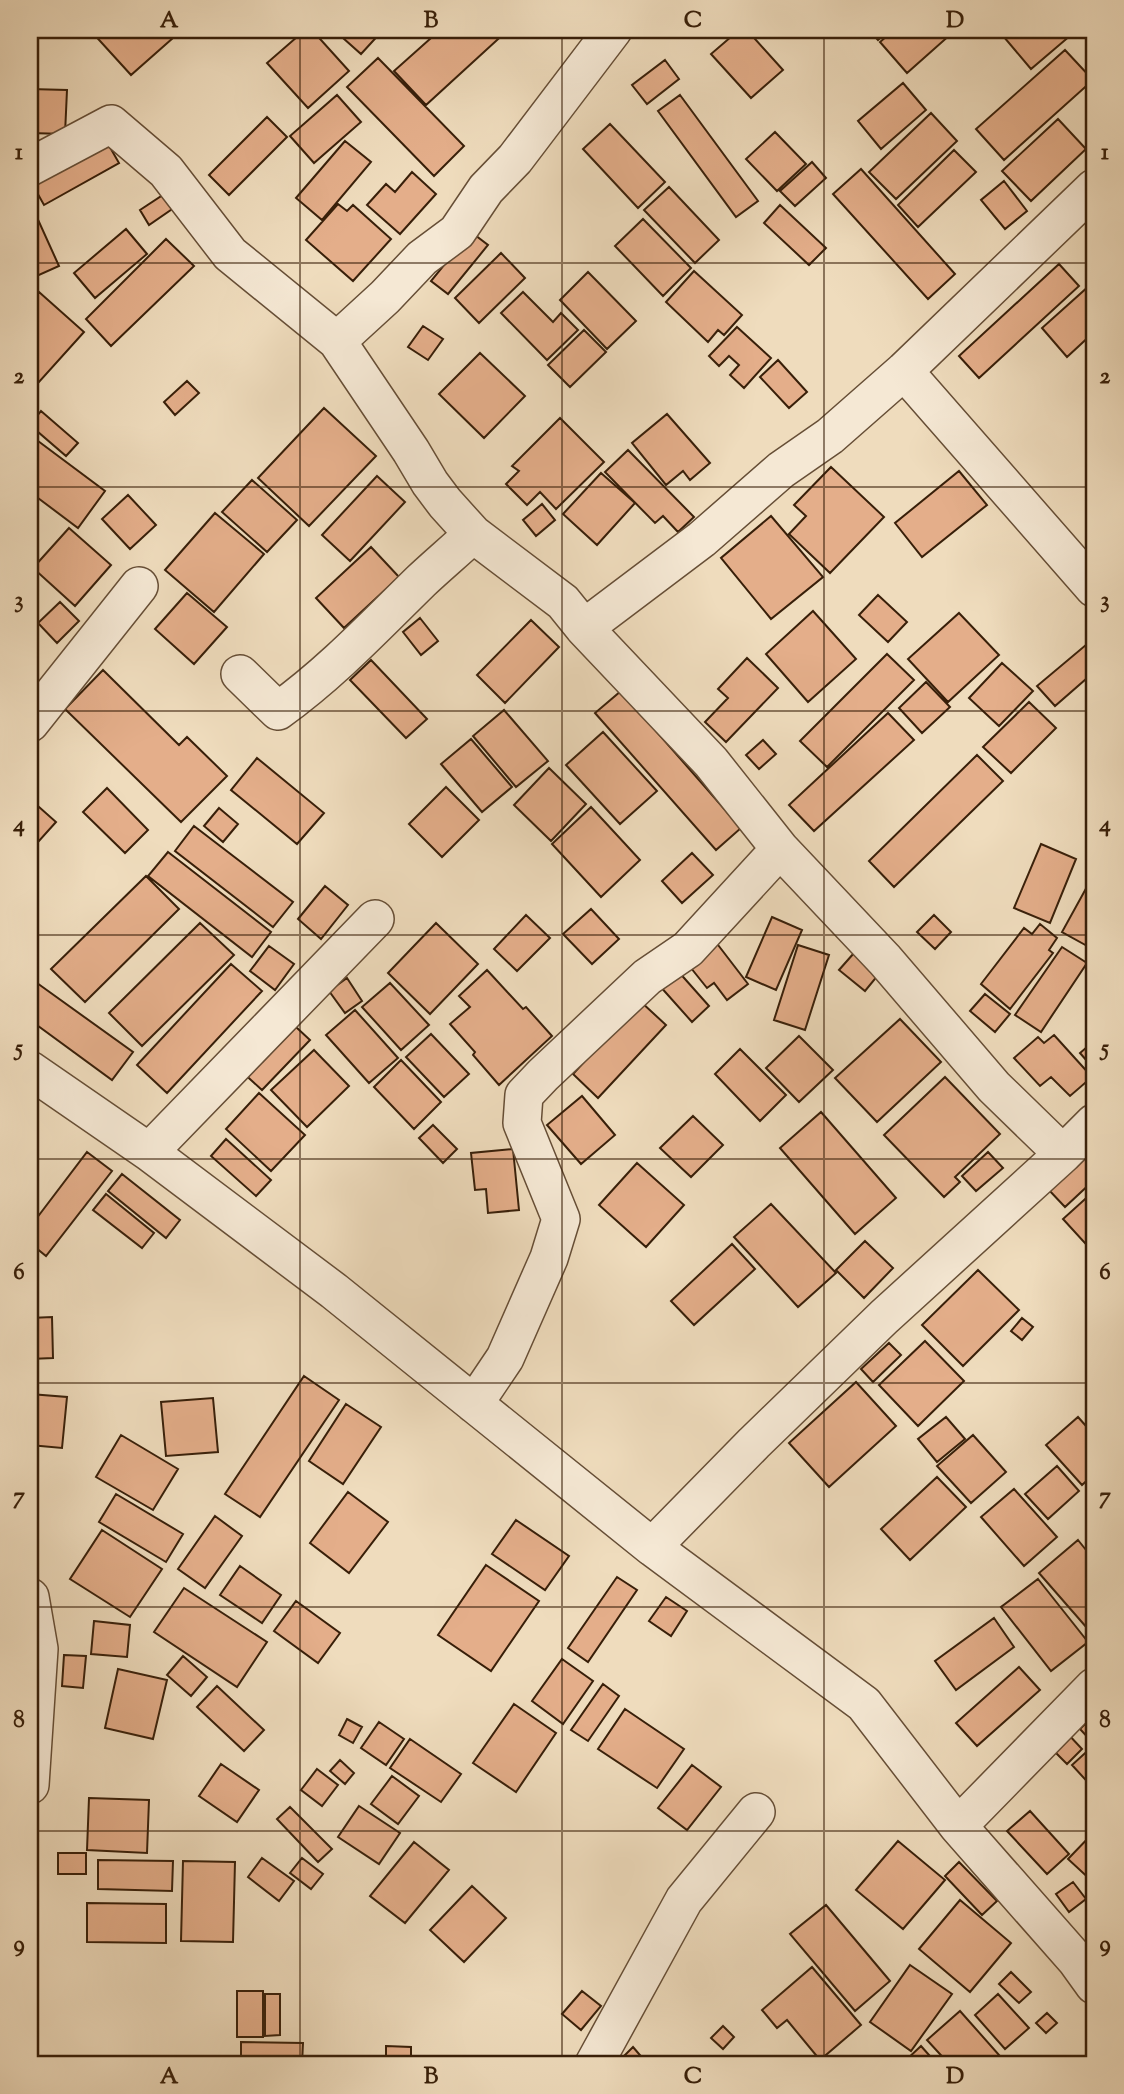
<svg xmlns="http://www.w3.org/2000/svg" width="1124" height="2094" viewBox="0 0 1124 2094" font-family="'Sorts Mill Goudy',serif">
  <rect width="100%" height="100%" fill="#efdcbd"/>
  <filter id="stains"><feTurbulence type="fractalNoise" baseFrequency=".00286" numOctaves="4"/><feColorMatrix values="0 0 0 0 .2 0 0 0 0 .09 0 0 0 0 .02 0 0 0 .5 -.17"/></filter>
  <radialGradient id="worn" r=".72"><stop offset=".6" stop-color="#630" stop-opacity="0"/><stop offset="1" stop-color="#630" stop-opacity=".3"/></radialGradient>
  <path fill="#e4ae8a" stroke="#381f09" stroke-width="2" d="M90,30H182L131,75Z
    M305,30H312L349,71L308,108L267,63Z
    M334,30H383L361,54Z
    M440,30H508L426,105L394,71Z
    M739,30H747L783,70L751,98L711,54Z
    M869,30H889L878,40Z
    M894,30H947L951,34L907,73L880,42Z
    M998,30H1066L1071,35L1031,69Z
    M1065,50L1093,80L1004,160L976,129Z
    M378,58L464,146L434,176L347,87Z
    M665,60L679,79L647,104L632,85Z
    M903,83L926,110L881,149L858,121Z
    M30,89L67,90L65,134L30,133Z
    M337,95L361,122L314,163L290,136Z
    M680,95L758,201L736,217L658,111Z
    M931,113L957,141L896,199L869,172Z
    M267,117L287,137L229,195L209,175Z
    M1058,119L1086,149L1031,201L1002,171Z
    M610,124L665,182L638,208L583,149Z
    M775,132L806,164L777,191L746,159Z
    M103,135L119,163L44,205L30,180Z
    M345,141L371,162L322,220L296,198Z
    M954,150L976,172L918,227L898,205Z
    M812,162L826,178L795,206L780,191Z
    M861,169L955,274L928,299L833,194Z
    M412,172L436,194L400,234L367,205L386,184L395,192Z
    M1004,181L1027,211L1005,229L981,200Z
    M669,187L719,240L695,263L644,210Z
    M169,191L178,205L149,225L140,210Z
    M30,202L59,266L30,279Z
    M338,204L347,211L353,205L391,239L353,281L306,240Z
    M780,205L826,248L809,265L764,223Z
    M643,219L691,268L663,296L615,246Z
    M126,229L147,254L95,298L74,273Z
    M471,232L488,245L448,294L431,281Z
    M166,239L194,266L111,346L86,319Z
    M501,253L525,278L479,323L455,298Z
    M1059,264L1079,286L979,378L959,356Z
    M694,271L742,315L724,335L718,330L708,342L666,302Z
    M588,272L636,321L607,349L560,300Z
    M1089,286L1094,291V332L1067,357L1042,328Z
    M39,292L84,332L30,392V302Z
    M523,292L553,322L561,313L578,330L547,360L501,313Z
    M423,326L443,339L428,360L408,347Z
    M737,327L771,358L744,388L730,375L739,365L729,356L719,366L709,356Z
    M584,330L606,352L570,387L548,365Z
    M480,353L525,396L484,438L439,394Z
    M778,360L807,392L789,408L760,377Z
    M187,381L199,393L175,415L164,402Z
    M324,408L376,456L309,526L258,478Z
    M41,411L78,443L66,456L30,425Z
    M667,414L710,463L690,480L683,471L666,485L632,443Z
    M560,418L604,462L556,509L540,492L527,505L506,484L519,471L512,466Z
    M30,435L105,491L78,528L30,492Z
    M628,450L694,517L678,532L663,516L655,523L605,472Z
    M831,467L884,517L830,573L789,534L806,516L794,505Z
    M959,471L987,505L922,557L895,523Z
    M601,473L635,503L597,545L563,514Z
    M377,476L405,502L350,561L322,535Z
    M252,480L297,520L267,552L222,512Z
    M128,495L156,525L130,549L102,519Z
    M542,504L555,520L536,536L523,520Z
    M215,513L264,554L214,612L165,570Z
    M771,516L823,577L771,619L721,558Z
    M69,528L111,565L75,606L33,568Z
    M371,547L399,577L344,628L316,598Z
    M187,593L227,627L194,664L155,629Z
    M878,595L907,622L888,642L859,615Z
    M60,602L79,621L57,643L38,623Z
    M813,611L856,659L808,702L766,654Z
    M959,613L999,655L948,702L908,659Z
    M420,618L438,641L421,655L403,632Z
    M531,620L559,647L505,703L477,675Z
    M1093,639L1094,672L1055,706L1037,686Z
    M887,654L914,680L827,767L800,741Z
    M747,658L778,688L726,742L705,722L728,698L718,689Z
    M371,660L427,719L406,738L350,680Z
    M1002,663L1033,691L999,726L969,698Z
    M103,670L179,745L187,737L227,776L181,822L65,709Z
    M926,682L950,707L922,733L899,708Z
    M621,691L741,828L716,850L595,713Z
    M1029,702L1056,728L1011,773L983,747Z
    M504,710L548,761L516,787L473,736Z
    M888,713L914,740L814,831L789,805Z
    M603,732L657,791L620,824L566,765Z
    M471,739L512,787L482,812L441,764Z
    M763,740L776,754L759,769L746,755Z
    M977,755L1003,781L894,887L869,861Z
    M257,758L324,813L297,844L231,790Z
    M549,768L586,804L551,841L514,805Z
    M446,787L479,820L442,857L409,824Z
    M107,788L148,830L125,853L83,812Z
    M30,799L56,822L30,851Z
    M591,807L640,860L601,897L552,844Z
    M219,808L238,824L223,842L204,826Z
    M194,826L293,902L273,927L175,851Z
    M1041,844L1076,859L1050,923L1014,908Z
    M168,852L271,932L252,957L148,876Z
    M692,853L713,875L682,903L662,881Z
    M1094,874V938L1089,947L1062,932Z
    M146,876L179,909L85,1002L51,969Z
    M325,886L348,905L321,939L298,919Z
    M591,909L619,939L592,964L563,934Z
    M526,915L550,938L517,971L494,949Z
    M934,915L951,932L935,949L917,932Z
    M772,917L802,930L776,990L746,977Z
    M200,923L234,955L142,1046L109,1013Z
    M436,923L478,964L430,1014L388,973Z
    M1040,924L1057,938L1049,950L1053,953L1010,1009L981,984L1024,928L1032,934Z
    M715,941L748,984L727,1000L714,983L707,988L687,963Z
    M798,945L829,955L805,1030L774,1020Z
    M269,946L294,964L275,990L250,971Z
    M1062,947L1087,963L1041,1032L1015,1015Z
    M854,953L879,974L865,991L839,970Z
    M231,964L262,991L167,1093L137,1065Z
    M487,970L523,1009L526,1007L552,1036L499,1085L473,1055L475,1052L450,1024L470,1007L459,996Z
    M677,970L709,1006L692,1022L659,985Z
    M347,978L362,1001L345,1013L329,991Z
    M37,983L133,1052L112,1080L30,1020V993Z
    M390,983L429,1025L401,1050L362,1007Z
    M985,994L1010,1014L995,1032L970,1011Z
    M640,1001L666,1025L598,1098L573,1074Z
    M355,1010L398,1058L369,1083L326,1035Z
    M900,1019L941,1062L877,1122L835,1078Z
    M296,1027L310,1040L262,1090L240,1070L255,1054L263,1061Z
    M431,1034L469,1074L444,1097L406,1057Z
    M1054,1035L1092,1077L1070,1096L1051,1077L1040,1086L1014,1058L1038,1037L1044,1043Z
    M799,1036L833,1070L799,1102L766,1068Z
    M1094,1041V1069L1080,1053Z
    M740,1049L786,1095L760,1121L715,1074Z
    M314,1050L349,1086L307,1127L271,1090Z
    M401,1060L441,1102L414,1129L374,1087Z
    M945,1077L1000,1134L955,1177L960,1182L944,1197L884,1135Z
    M259,1093L305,1135L271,1171L226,1129Z
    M582,1096L615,1135L581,1164L547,1125Z
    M821,1112L896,1198L855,1234L780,1148Z
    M693,1116L723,1145L691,1177L660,1148Z
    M433,1125L457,1149L443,1163L419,1138Z
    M226,1139L271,1180L256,1196L211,1156Z
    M513,1149L519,1210L488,1213L486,1189L475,1190L471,1153Z
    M87,1152L112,1171L46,1256L30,1243V1227Z
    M988,1152L1003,1168L976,1191L962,1176Z
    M1083,1153L1094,1165V1180L1065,1207L1047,1188Z
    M637,1163L684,1205L646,1247L599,1205Z
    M122,1174L180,1220L166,1238L108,1191Z
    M1094,1191V1253L1063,1219Z
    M106,1194L154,1233L142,1248L93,1210Z
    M771,1204L836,1273L798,1307L734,1237Z
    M865,1241L893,1268L864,1298L836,1270Z
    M732,1244L755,1269L694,1325L671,1301Z
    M978,1270L1019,1310L963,1366L922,1325Z
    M52,1317L53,1358L30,1359V1318Z
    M1022,1318L1033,1327L1022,1340L1011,1331Z
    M925,1341L964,1381L918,1426L879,1385Z
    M889,1343L901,1355L873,1382L861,1369Z
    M304,1376L339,1400L260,1517L225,1494Z
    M856,1382L896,1426L829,1487L789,1443Z
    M30,1394L67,1397L62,1448L30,1445Z
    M213,1398L218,1452L166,1456L161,1402Z
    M346,1404L381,1427L343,1484L309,1461Z
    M946,1417L965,1439L937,1462L918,1439Z
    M1078,1417L1094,1435V1474L1082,1485L1046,1445Z
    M121,1435L178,1469L153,1510L96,1477Z
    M973,1435L1006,1472L971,1503L937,1466Z
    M1057,1466L1079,1491L1048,1519L1025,1494Z
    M937,1477L966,1507L910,1560L881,1529Z
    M1014,1489L1057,1537L1024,1566L981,1517Z
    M348,1492L388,1522L349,1573L310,1543Z
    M116,1494L183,1534L166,1562L99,1522Z
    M215,1516L242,1536L205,1588L178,1569Z
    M516,1520L569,1556L545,1590L492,1554Z
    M102,1530L162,1569L130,1617L70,1579Z
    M1078,1540L1094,1560V1636L1039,1573Z
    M486,1565L539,1601L491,1671L438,1635Z
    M240,1566L281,1595L262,1623L220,1595Z
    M617,1577L637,1590L588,1662L568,1648Z
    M1038,1579L1088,1642L1051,1671L1001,1607Z
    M184,1588L267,1642L237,1687L154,1632Z
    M666,1597L687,1611L671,1636L649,1621Z
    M296,1601L340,1633L318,1663L274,1631Z
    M994,1618L1014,1647L956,1690L935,1661Z
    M94,1621L130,1625L127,1657L91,1654Z
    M64,1655L86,1656L83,1688L62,1686Z
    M183,1656L207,1677L191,1696L167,1675Z
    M562,1659L593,1681L563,1724L532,1701Z
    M1019,1667L1040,1690L977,1746L956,1723Z
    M118,1669L167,1680L153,1739L105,1728Z
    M603,1684L619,1696L588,1741L571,1730Z
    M217,1686L264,1730L244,1751L197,1707Z
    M514,1704L556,1733L516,1792L473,1763Z
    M625,1709L684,1749L657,1788L598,1749Z
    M1094,1715V1742L1093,1743L1080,1729Z
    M347,1719L362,1727L353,1743L339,1735Z
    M379,1722L404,1739L386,1765L361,1748Z
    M1067,1733L1082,1749L1067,1764L1051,1748Z
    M410,1739L461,1774L441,1802L390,1768Z
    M1094,1745V1789L1072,1765Z
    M340,1760L354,1773L345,1784L330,1771Z
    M221,1764L259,1790L237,1822L199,1796Z
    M692,1765L721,1787L687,1830L658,1808Z
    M317,1769L338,1785L322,1806L301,1790Z
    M392,1776L419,1796L398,1824L371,1804Z
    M89,1798L149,1800L147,1853L87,1850Z
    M359,1806L400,1833L379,1864L338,1837Z
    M290,1807L332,1849L318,1862L277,1819Z
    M1030,1811L1069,1854L1047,1874L1007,1831Z
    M1094,1832V1883L1068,1859Z
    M898,1841L945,1880L903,1929L856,1890Z
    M414,1842L449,1870L405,1923L370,1896Z
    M58,1853H86V1874H58Z
    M262,1858L294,1881L279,1901L248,1877Z
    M302,1858L323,1874L311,1889L290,1873Z
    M98,1860L173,1861L172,1891L98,1889Z
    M183,1861L235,1862L233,1942L181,1941Z
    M959,1862L997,1901L982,1915L945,1876Z
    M1073,1882L1086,1899L1069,1912L1056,1894Z
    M472,1886L506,1918L464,1962L430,1930Z
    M1094,1892V1909L1086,1899Z
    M960,1900L1011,1943L970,1992L919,1949Z
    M87,1903L166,1904V1943L87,1942Z
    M826,1905L890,1981L855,2011L790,1934Z
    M910,1965L952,1994L911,2051L870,2022Z
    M812,1967L861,2025L820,2060L787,2020L777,2028L762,2010Z
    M1011,1972L1031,1992L1019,2003L999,1984Z
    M237,1991H263V2037H237Z
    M582,1991L601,2006L581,2030L562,2014Z
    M265,1994H280V2035L265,2036Z
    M998,1994L1029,2028L1005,2049L975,2015Z
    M960,2011L1007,2064H949L927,2040Z
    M1047,2013L1057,2023L1046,2033L1036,2023Z
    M723,2026L734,2037L723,2049L711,2038Z
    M241,2042L303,2043L302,2064H241Z
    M386,2046L411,2047V2063L386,2062Z
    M921,2046L937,2064H908L905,2061Z
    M633,2047L645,2061L642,2064H626L621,2059Z"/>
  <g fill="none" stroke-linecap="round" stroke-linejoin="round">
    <g stroke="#664e36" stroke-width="40">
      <path id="street" d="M30,167L111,124L166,171L230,254L337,341L411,451L430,483L445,503L473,534L563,602L584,628L711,762L780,849L885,960L994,1087L1063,1154
        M337,341L385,297L422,258L457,232L486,189L515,159L613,30
        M904,371L1094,588
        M584,628L702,539L781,470L830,436L904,371L1094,188
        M240,674L278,711C331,673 375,626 421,581C438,565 456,550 473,534
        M30,723L139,586
        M30,1070L149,1152L334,1291L652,1547L864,1704L958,1826L1076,1960L1094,1985
        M149,1152L375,919
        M474,1404L505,1358L549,1258L561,1219L522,1123L524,1095L543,1075L647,977L688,949L780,849
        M652,1547L754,1443L884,1317L1063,1154L1094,1123
        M30,1597L39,1649L30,1785
        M958,1826L1094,1687
        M594,2064L684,1900L756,1812"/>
    </g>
    <use href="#street" stroke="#f5e8d4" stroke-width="37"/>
  </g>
  <path fill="none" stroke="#381f09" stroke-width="2" stroke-opacity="0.55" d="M300,30V2064M562,30V2064M824,30V2064M30,263H1094M30,487H1094M30,711H1094M30,935H1094M30,1159H1094M30,1383H1094M30,1607H1094M30,1831H1094"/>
  <rect width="1124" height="2094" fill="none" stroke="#efdcbd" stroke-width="77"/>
  <rect x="38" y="38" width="1048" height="2018" fill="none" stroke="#381f09" stroke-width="2.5"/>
  <g font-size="23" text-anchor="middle" font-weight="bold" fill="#381f09">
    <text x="169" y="27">A</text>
    <text x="431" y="27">B</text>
    <text x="693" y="27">C</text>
    <text x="955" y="27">D</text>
    <text x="19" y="159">1</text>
    <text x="1105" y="159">1</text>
    <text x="19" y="383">2</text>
    <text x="1105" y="383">2</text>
    <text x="19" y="607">3</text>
    <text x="1105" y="607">3</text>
    <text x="19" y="831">4</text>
    <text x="1105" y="831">4</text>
    <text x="19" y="1055">5</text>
    <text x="1105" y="1055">5</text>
    <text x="19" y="1279">6</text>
    <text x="1105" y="1279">6</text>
    <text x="19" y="1503">7</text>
    <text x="1105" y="1503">7</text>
    <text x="19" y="1727">8</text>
    <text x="1105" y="1727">8</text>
    <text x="19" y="1951">9</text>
    <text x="1105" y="1951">9</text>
    <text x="169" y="2083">A</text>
    <text x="431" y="2083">B</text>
    <text x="693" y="2083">C</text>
    <text x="955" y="2083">D</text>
  </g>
  <rect width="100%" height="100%" filter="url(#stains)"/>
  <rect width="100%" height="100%" fill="url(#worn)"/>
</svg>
